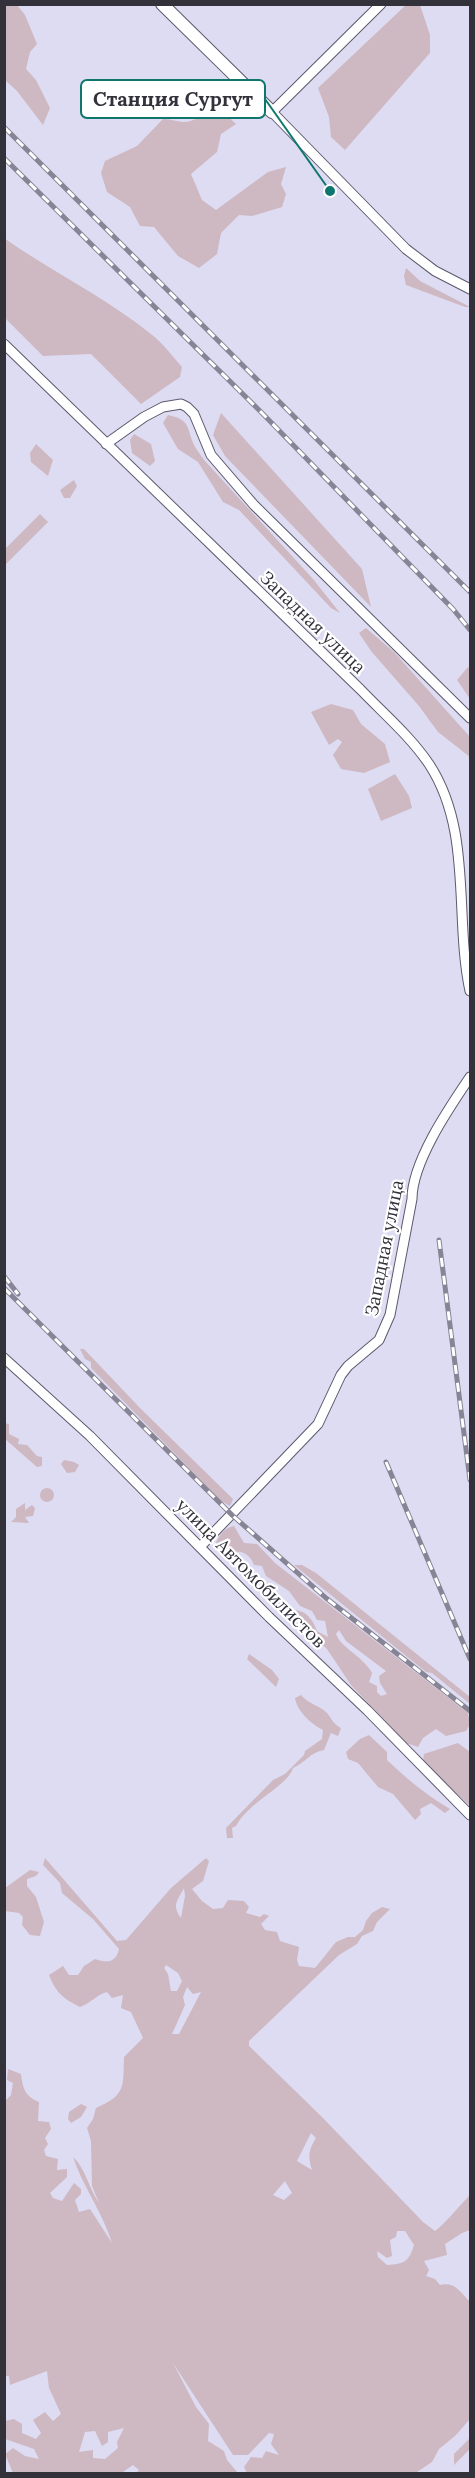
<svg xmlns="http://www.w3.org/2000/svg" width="475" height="2478" viewBox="0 0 475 2478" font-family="Lora,serif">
  <rect width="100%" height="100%" fill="#dedcf2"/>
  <path fill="#ceb8c2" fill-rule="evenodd" d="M5,4L17,5L25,15L37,44L30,52L26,69L36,80L50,108L43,125L17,91L5,80Z
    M407,4L420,5L430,35V53L345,150L331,137L329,117L318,88Z
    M218,107L236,124L221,134L217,152L191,174L202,200L216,210L268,172L286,167L281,184L286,194L282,207L252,216L239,215L221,233L217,254L199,268L178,256L154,227L140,226L130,207L107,192L101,173L105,161L137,146L163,119C170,119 175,121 182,122C193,123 208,113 218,107Z
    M4,238C52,272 105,297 151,334C163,343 172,356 182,367L180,377L141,404L91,354L43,356L5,318Z
    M406,268L420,281L470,307H465L406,285L404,276Z
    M221,413L362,569L371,607L225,456L213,435Z
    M168,415C191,420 186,427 194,445C197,450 201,456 205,461L313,579L340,613L331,608L239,510L223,502L198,462L178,449L163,423Z
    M134,434L151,444L155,461L150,466L132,453L130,440Z
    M36,444L53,460L48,476L31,462L30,453Z
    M74,480L77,486L70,498H64L60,490Z
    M40,514L48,522L5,565V549Z
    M366,628L394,652L470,737V757L438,732L419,706L371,651L359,633Z
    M468,667L470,669V699L457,680Z
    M331,704L353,710L361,724L385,744L390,762L364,773L341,769L333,755L342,742L338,739L329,745L311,712Z
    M395,774L409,796L412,808L381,821L368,789Z
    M80,1349H84L140,1408L233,1499L230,1506L221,1501L91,1368V1362L85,1359Z
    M4,1423L9,1424V1434L19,1439L18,1444L27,1445L37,1456L42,1457V1466L37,1467L5,1439Z
    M64,1460L74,1462L79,1465L75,1472L67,1473L61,1464Z
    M40 1495a7 7 0 1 1 14 0a7 7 0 1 1-14 0Z
    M25,1503V1510L32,1505L35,1508L33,1516L25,1517L29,1523L11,1522L16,1517V1509Z
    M234,1526L244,1543L257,1544L275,1563L468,1713L470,1724L466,1731L446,1736L436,1729L423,1738L418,1747L406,1743L351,1685L327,1649L308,1631L296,1610C307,1612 313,1620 317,1631L328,1637L325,1621L317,1620L312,1611L300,1606L289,1591L266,1576L262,1566L254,1565C247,1548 236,1551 220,1553L216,1543C220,1534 224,1528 234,1526ZM339,1630L346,1641L386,1671L379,1676L380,1683L387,1694L381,1696L377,1692V1686L369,1682L372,1673C364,1657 341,1648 336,1634Z
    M294,1565H302L316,1573L470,1697V1704L432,1673L426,1672Z
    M249,1654L272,1670L279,1679L276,1687L247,1659Z
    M301,1695C308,1704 319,1705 327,1713C332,1719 333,1724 341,1728L338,1736L331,1733L324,1750C310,1752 305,1763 293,1768C288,1786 248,1802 236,1826L232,1828L233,1838H227L226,1828L273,1780L285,1774L304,1755L305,1751L322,1739L323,1730C311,1724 297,1711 295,1698Z
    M369,1735L387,1752V1760C407,1779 427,1796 450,1809L445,1813L431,1803L420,1809L421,1814L415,1820L393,1794L378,1787L358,1763L348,1759L346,1752L360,1739Z
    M458,1743L470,1752V1806L423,1762L424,1754Z
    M45,1858L117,1941L126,1940L171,1888L206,1858L209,1861L203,1881L192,1889L202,1901L213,1909L223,1908L228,1900L244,1901L249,1907L246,1913L260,1917L264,1914L269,1916L261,1924L265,1930L277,1932L280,1941L299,1947L297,1960L299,1966L315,1968L336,1942L348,1937H355L363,1930L366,1921L372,1913L382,1907L390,1909L377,1922L373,1931L362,1936L357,1944L339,1955L249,2041V2046L322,2117L423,2222L435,2231C443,2226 461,2204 470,2195V2230L462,2233L445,2244L447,2255L424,2261L429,2270L426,2276L435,2279L440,2285C454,2282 459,2290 468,2300H470V2419L455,2436L439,2449L432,2462L414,2474L247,2473L244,2467L251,2457L262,2458L266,2451L279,2455L271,2444L274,2434L269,2433L248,2455H233L173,2363L196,2407L209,2424L208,2441L224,2451L227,2460L238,2473H136L139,2470L133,2465L123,2472L118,2473H13L5,2454L13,2448L25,2456L39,2459L34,2449L5,2439V2421L14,2419L22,2424V2433L36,2439L41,2433L33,2420L45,2412L53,2421L61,2414L49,2388L47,2371L10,2385L9,2376H5L4,2102L11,2095L13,2083L7,2080L8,2069L21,2074C23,2089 25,2096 39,2102L38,2121L49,2122L51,2129L45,2138L48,2144L44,2150L46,2156L58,2159L57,2170L67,2169V2177L50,2193L53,2198L62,2201L74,2183L81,2189V2194L75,2200L79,2212L90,2209L112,2243C103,2213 83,2187 73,2157C86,2169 89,2189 99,2203L92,2186L91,2141L87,2128L93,2119L96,2108C126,2095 123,2087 124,2057L143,2038L131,2012L121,2008L123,1995L112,1998L107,1992C96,1995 91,2003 80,2007C64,1999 56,1993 49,1975L63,1966L69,1975H78L84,1966L95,1959C107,1963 116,1963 119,1949L93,1919L62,1893L60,1883L43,1865ZM184,1888L185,1896L181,1918C171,1905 178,1900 184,1888ZM166,1965L178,1973L182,1981L177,1991H171L168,1974L164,1968ZM187,1987L193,1994L201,1992L179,2034H172L185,2005L183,1997ZM311,2133L316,2138C308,2151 308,2157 312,2170L297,2161ZM285,2181L292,2193L284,2200L273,2195ZM397,2231H405L414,2245C409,2262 404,2264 387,2265L378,2257L377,2251L387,2258L392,2256L390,2240L396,2237ZM124,2428L117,2442L118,2448L105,2459L93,2458V2450L79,2452L85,2432L95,2431L102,2446L108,2442V2432Z
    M30,1870L39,1872L36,1876L27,1879V1886L36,1897L44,1922L40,1936L30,1935L22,1925L23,1917L19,1913L5,1911V1888Z
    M81,2104L87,2107L81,2117L71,2123L68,2119L69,2112Z
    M470,2438V2449L454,2465V2454Z"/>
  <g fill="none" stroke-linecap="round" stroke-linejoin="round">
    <g stroke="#5b596c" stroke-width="11">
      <path id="minor" d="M381,4L272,112L406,249L435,271L470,289
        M4,344L361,690C384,714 410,736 429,764C473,831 454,916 470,991
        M106,444L144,417L163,407L181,404L187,407L194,414L211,455L254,505L470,718
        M4,1358L90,1436L269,1617L367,1710L470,1815
        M200,1547L318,1424L341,1375L348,1366L379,1340L390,1315L412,1199C412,1162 449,1108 470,1077"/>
    </g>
    <g stroke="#5b596c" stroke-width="14">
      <path id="major" d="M162,4L272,112"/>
    </g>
    <use href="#minor" stroke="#fff" stroke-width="9"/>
    <use href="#major" stroke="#fff" stroke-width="12"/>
    <g stroke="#878595" stroke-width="5">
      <path id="rail" d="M4,127L470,592
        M4,158L262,413L453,609L470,630
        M439,1240L470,1480
        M4,1276L18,1294
        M4,1288L232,1515L326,1598L470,1711
        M386,1462L470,1659"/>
    </g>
    <use href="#rail" stroke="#fff" stroke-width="3" stroke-dasharray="9" stroke-linecap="butt"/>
  </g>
  <g text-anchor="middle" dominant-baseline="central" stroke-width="4.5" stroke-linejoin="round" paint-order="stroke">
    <g font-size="18" fill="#33323b" stroke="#fff">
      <text transform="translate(313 622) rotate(44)">Западная улица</text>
      <text transform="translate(384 1248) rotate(-79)">Западная улица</text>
      <text transform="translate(251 1573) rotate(45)">улица Автомобилистов</text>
    </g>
  </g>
  <path fill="none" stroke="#0f766e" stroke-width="2" d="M330 191L265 99"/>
  <circle fill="#0f766e" stroke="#fff" stroke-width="2" cx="330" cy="191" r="6"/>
  <rect fill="#fff" stroke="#0f766e" stroke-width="2" x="81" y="80" width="184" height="38" rx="6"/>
  <g font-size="20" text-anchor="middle" font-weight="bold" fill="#33323b">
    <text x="173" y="106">Станция Сургут</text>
  </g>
  <rect width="475" height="2478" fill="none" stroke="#33323b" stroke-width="12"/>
</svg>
